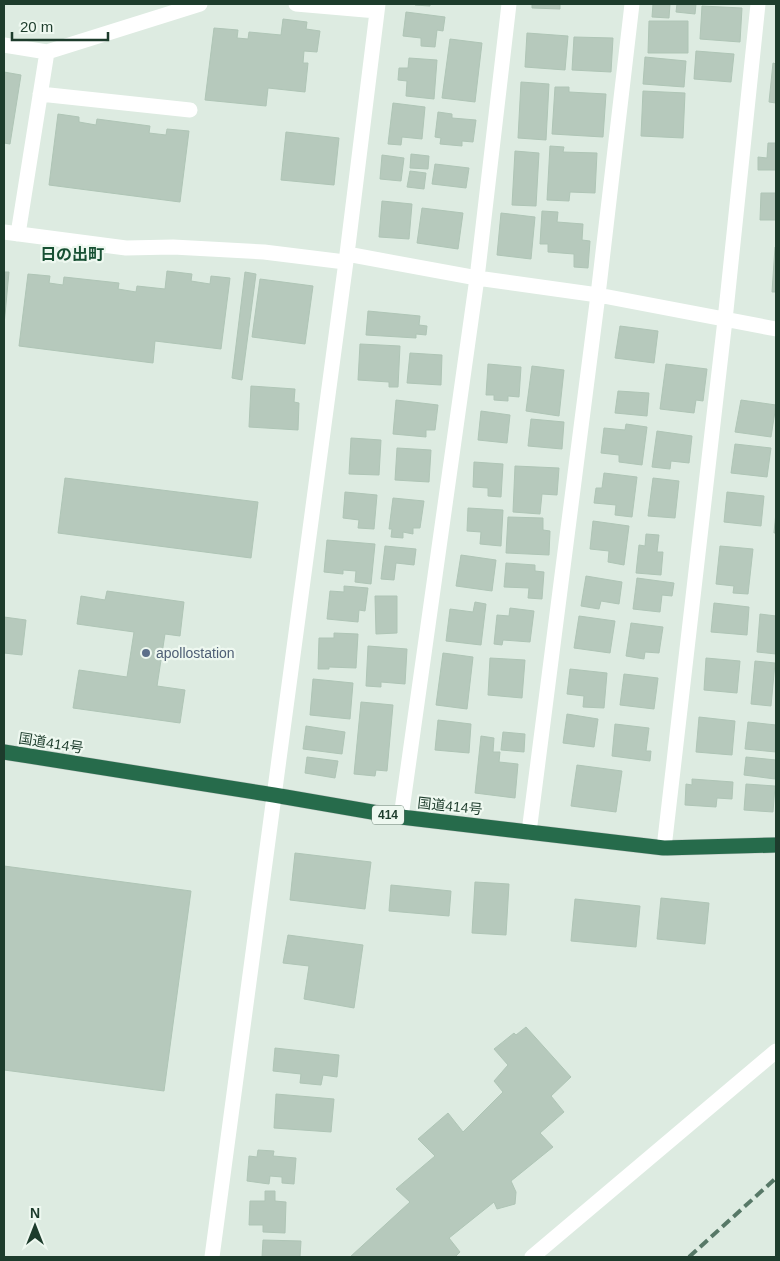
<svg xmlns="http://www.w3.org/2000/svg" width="780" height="1261" viewBox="0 0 780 1261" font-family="Helvetica,'Noto Sans JP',sans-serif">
  <rect width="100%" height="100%" fill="#ddebe1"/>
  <path fill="#b6c9bc" stroke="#afc5b6" d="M415,4H430V6L415,5Z
    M532,4H560V9L532,8Z
    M653,4H670L669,18L652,17Z
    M677,4H696L695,14L676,12Z
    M702,6L742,8L740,42L700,39Z
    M406,12L445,17L443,31L437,30L435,47L421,46V38L403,36Z
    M283,19L307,22L306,29L320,31L317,52L304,51L303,63H308L305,92L268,88L266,106L205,100L214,28L238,30L237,38L248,39L249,32L281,35Z
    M649,21H688V53H648Z
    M527,33L568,36L565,70L525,67Z
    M574,37L613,38L611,72L572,70Z
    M450,39L482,43L475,102L442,98Z
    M696,51L734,54L731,82L694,79Z
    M645,57L686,61L684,87L643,84Z
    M409,58L437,60L434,99L406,96L407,81L398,80L399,68H408Z
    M773,63L776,64V103L769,102Z
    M4,72L21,75L10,144L4,143Z
    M521,82L549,84L546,140L518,138Z
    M555,87H569V92L606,94L603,137L552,134Z
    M643,91L685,93L683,138L641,136Z
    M393,103L425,107L422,139L402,137L401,145L388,144Z
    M438,112L452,114V118L476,120L473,142L462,141V146L440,144L441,138L435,137Z
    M58,114L79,117V122L96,125L97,119L150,126L149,133L166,135L167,129L189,131L180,202L49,185Z
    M286,132L339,138L334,185L281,180Z
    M768,143H776V170H758V157L767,158Z
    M550,146L564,147L563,152L597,153L595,193L570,192L569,201L547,200Z
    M515,151L539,153L536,206L512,205Z
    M411,154L429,156L428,169L410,168Z
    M382,155L404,158L401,181L380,179Z
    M435,164L469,168L466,188L432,184Z
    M410,171L426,173L424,189L407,187Z
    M761,193H776V220H760Z
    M382,201L412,204L409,239L379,237Z
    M422,208L463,213L458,249L417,243Z
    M542,211L558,212L557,222L583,224L582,240L590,241L588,268L574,267V254L548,252V244H540Z
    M501,213L535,217L531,259L497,255Z
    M775,247L776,248V292H772Z
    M167,271L192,274L191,281L210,284L211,276L230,278L221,349L155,341L153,363L19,346L28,274L50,276L49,283L63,285L64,277L119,283L118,289L136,292L137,286L165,289Z
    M4,272H9L4,325Z
    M245,272L256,274L242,380L232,378Z
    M260,279L313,286L305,344L252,337Z
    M368,311L420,316L419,325L427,326L426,335L416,334V338L366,335Z
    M620,326L658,331L654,363L615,358Z
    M360,344L400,346L398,387H389V382L358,380Z
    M410,353L442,355L441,385L407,383Z
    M488,364L521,367L519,397L508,396V401L494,400V395H486Z
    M666,364L707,369L703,401L696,400L694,413L660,409Z
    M532,366L564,370L559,416L526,411Z
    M251,386L295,389L294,402L299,403L298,430L249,427Z
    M618,391L649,393L647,416L615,413Z
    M396,400L438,405L435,430H426V437L393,434Z
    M741,400L776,405L771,437L735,432Z
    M481,411L510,415L507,443L478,440Z
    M531,419L564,422L562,449L528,446Z
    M626,424L647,427L642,465L619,462V455L601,453L604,428L625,430Z
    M657,431L692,436L689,463L671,461L670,469L652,467Z
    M351,438L381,440L379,475L349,474Z
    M735,444L771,448L767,477L731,473Z
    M397,448L431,450L429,482L395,480Z
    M474,462L503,464L501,497L488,496V488L473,487Z
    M515,466L559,468L557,495L542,494L540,514L513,512Z
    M604,473L637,477L632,517L615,515L616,505L594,503L596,488H602Z
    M65,478L258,502L251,558L58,533Z
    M653,478L679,481L675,518L648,516Z
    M345,492L377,495L374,529L358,528L359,520L343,518Z
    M727,492L764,496L761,526L724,522Z
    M393,498L424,501L420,528H413V534L403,532V538L391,537L392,529H389Z
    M468,508L503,510L501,546L480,544L481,532L467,531Z
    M776,512V533H774Z
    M508,517L543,518V530L550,531L549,555L506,553Z
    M593,521L629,526L624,565L608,562L609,551L590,549Z
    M646,534L659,535L657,552H663L661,575L636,573L639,545L645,546Z
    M327,540L375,544L371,584L355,582L356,571L343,570V574L324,572Z
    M385,546L416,549L414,565L396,563L394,580L381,579Z
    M720,546L753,549L748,594L733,593L734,586L716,584Z
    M461,555L496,560L492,591L456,586Z
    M506,563L535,565V571L544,572L542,599L528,598L529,588L504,587Z
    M586,576L622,582L619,604L601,601L599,609L581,606Z
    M637,578L674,583L672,596L662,595L660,612L633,609Z
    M344,586L368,588L365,611L359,610L358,622L327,619L330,591L344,592Z
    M107,591L184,602L180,636L165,634L157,686L185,690L180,723L73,708L79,670L127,677L134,632L77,624L81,596L105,600Z
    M375,596H397V633L376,634Z
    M475,602L486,604L481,645L446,641L450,609L473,612Z
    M714,603L749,607L747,635L711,632Z
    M510,608L534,611L530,642L503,640L502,645L494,644L497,615L509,616Z
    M760,614L776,616V654L757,652Z
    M579,616L615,621L610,653L574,648Z
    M4,617L26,620L22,655L4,653Z
    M631,623L663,627L659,653L645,652L644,659L626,656Z
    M334,633L358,634L356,668L329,667V669H318L319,638H334Z
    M368,646L407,649L405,684L381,682V687L366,686Z
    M443,653L473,657L467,709L436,705Z
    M490,658L525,660L522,698L488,695Z
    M706,658L740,661L737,693L704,690Z
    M755,661L775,663L771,706L751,704Z
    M570,669L607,673L604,708L583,707L584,696L567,694Z
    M624,674L658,678L654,709L620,705Z
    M313,679L353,683L350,719L310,715Z
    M361,702L393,705L387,771L376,770L375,776L354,774Z
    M567,714L598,719L594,747L563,743Z
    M699,717L735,721L732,755L696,752Z
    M438,720L471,724L469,753L435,750Z
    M748,722L776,725V752L745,749Z
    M615,724L649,728L646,751H651L650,761L612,756Z
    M306,726L345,732L342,754L303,749Z
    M503,732L525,734L524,752L501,750Z
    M481,736L494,738L493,752H500L499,762L518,764L515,798L475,793Z
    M307,757L338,761L335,778L305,773Z
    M746,757L776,760L775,779L744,775Z
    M577,765L622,771L616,812L571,806Z
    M692,779L733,782L732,799L717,798L716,807L685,805L686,784L692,785Z
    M746,784L775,786L773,812L744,810Z
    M295,853L371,862L365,909L290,900Z
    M4,866L191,891L164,1091L4,1070Z
    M475,882L509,884L506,935L472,933Z
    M391,885L451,891L449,916L389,911Z
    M661,898L709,903L705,944L657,939Z
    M575,899L640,906L636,947L571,941Z
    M288,935L363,945L354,1008L304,999L309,966L283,963Z
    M526,1027L571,1077L551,1096L564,1112L540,1133L553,1147L511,1181L516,1192L515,1204L497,1209L494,1202L449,1238L460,1252L455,1257H350L410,1202L396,1189L435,1156L418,1139L448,1113L463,1132L503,1092L494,1081L508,1065L494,1049L514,1033L516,1035Z
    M275,1048L339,1055L337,1077L323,1075L321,1085L300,1083L301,1074L273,1071Z
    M276,1094L334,1099L331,1132L274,1128Z
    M258,1150L274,1151L273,1156L296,1158L294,1184L282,1183V1177L270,1176L269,1184L247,1181L249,1156L257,1157Z
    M265,1191H275V1201L286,1202L285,1233L263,1232V1225H249L250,1201H265Z
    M263,1240L301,1241L300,1257H262Z"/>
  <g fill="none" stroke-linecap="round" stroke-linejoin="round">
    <g stroke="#c0c8c4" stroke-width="16">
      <path id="highway" d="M4,752L274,795L401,817L664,848L776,845"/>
    </g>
    <path stroke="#fff" stroke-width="15" d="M296,4L377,11
      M4,45L47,52L200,4
      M40,94L190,110
      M4,232L126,248L173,247L264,252L345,262
      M18,234L47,52
      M347,254L477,278L598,295L776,329
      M401,817L477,278L509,4
      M529,832L598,295L632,4
      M664,848L725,320L758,4
      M212,1257L347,254L378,4
      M532,1257L776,1051"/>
    <use href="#highway" stroke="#266b4b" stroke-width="15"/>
    <path stroke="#577867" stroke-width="4" stroke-dasharray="10 5" stroke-linecap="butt" d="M689,1257L776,1178"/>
  </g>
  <circle fill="#5c6f8a" stroke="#eef8f0" stroke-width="2" cx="146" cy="653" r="5"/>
  <g text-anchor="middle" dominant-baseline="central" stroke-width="4.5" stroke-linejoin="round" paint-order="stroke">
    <rect fill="#eef8f0" stroke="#5c7467" stroke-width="1" x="372" y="805.5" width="32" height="19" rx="4"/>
    <g font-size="12" font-weight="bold" fill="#1d3c2c">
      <text x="388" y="815">414</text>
    </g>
    <g font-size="14" fill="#4e5e75" stroke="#eef8f0" text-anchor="start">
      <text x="156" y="653">apollostation</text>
    </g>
    <g font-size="14" fill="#1d3c2c" stroke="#eef8f0">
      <text transform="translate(51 743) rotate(9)">国道414号</text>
      <text transform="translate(450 806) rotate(6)">国道414号</text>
    </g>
    <g font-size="16" font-weight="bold" fill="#175033" stroke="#eef8f0">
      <text x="72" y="254">日の出町</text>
    </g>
  </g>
  <rect width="780" height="1261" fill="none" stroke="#1d3c2c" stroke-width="10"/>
  <g transform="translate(35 1226)" stroke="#eef8f0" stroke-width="4" paint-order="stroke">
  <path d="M0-4L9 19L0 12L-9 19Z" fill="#1d3c2c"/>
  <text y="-8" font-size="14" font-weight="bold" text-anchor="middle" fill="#1d3c2c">N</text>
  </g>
  <path d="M12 32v8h96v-8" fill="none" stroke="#1d3c2c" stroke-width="2.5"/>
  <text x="20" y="32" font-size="15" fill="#1d3c2c" stroke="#eef8f0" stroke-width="4" paint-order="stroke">20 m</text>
</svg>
